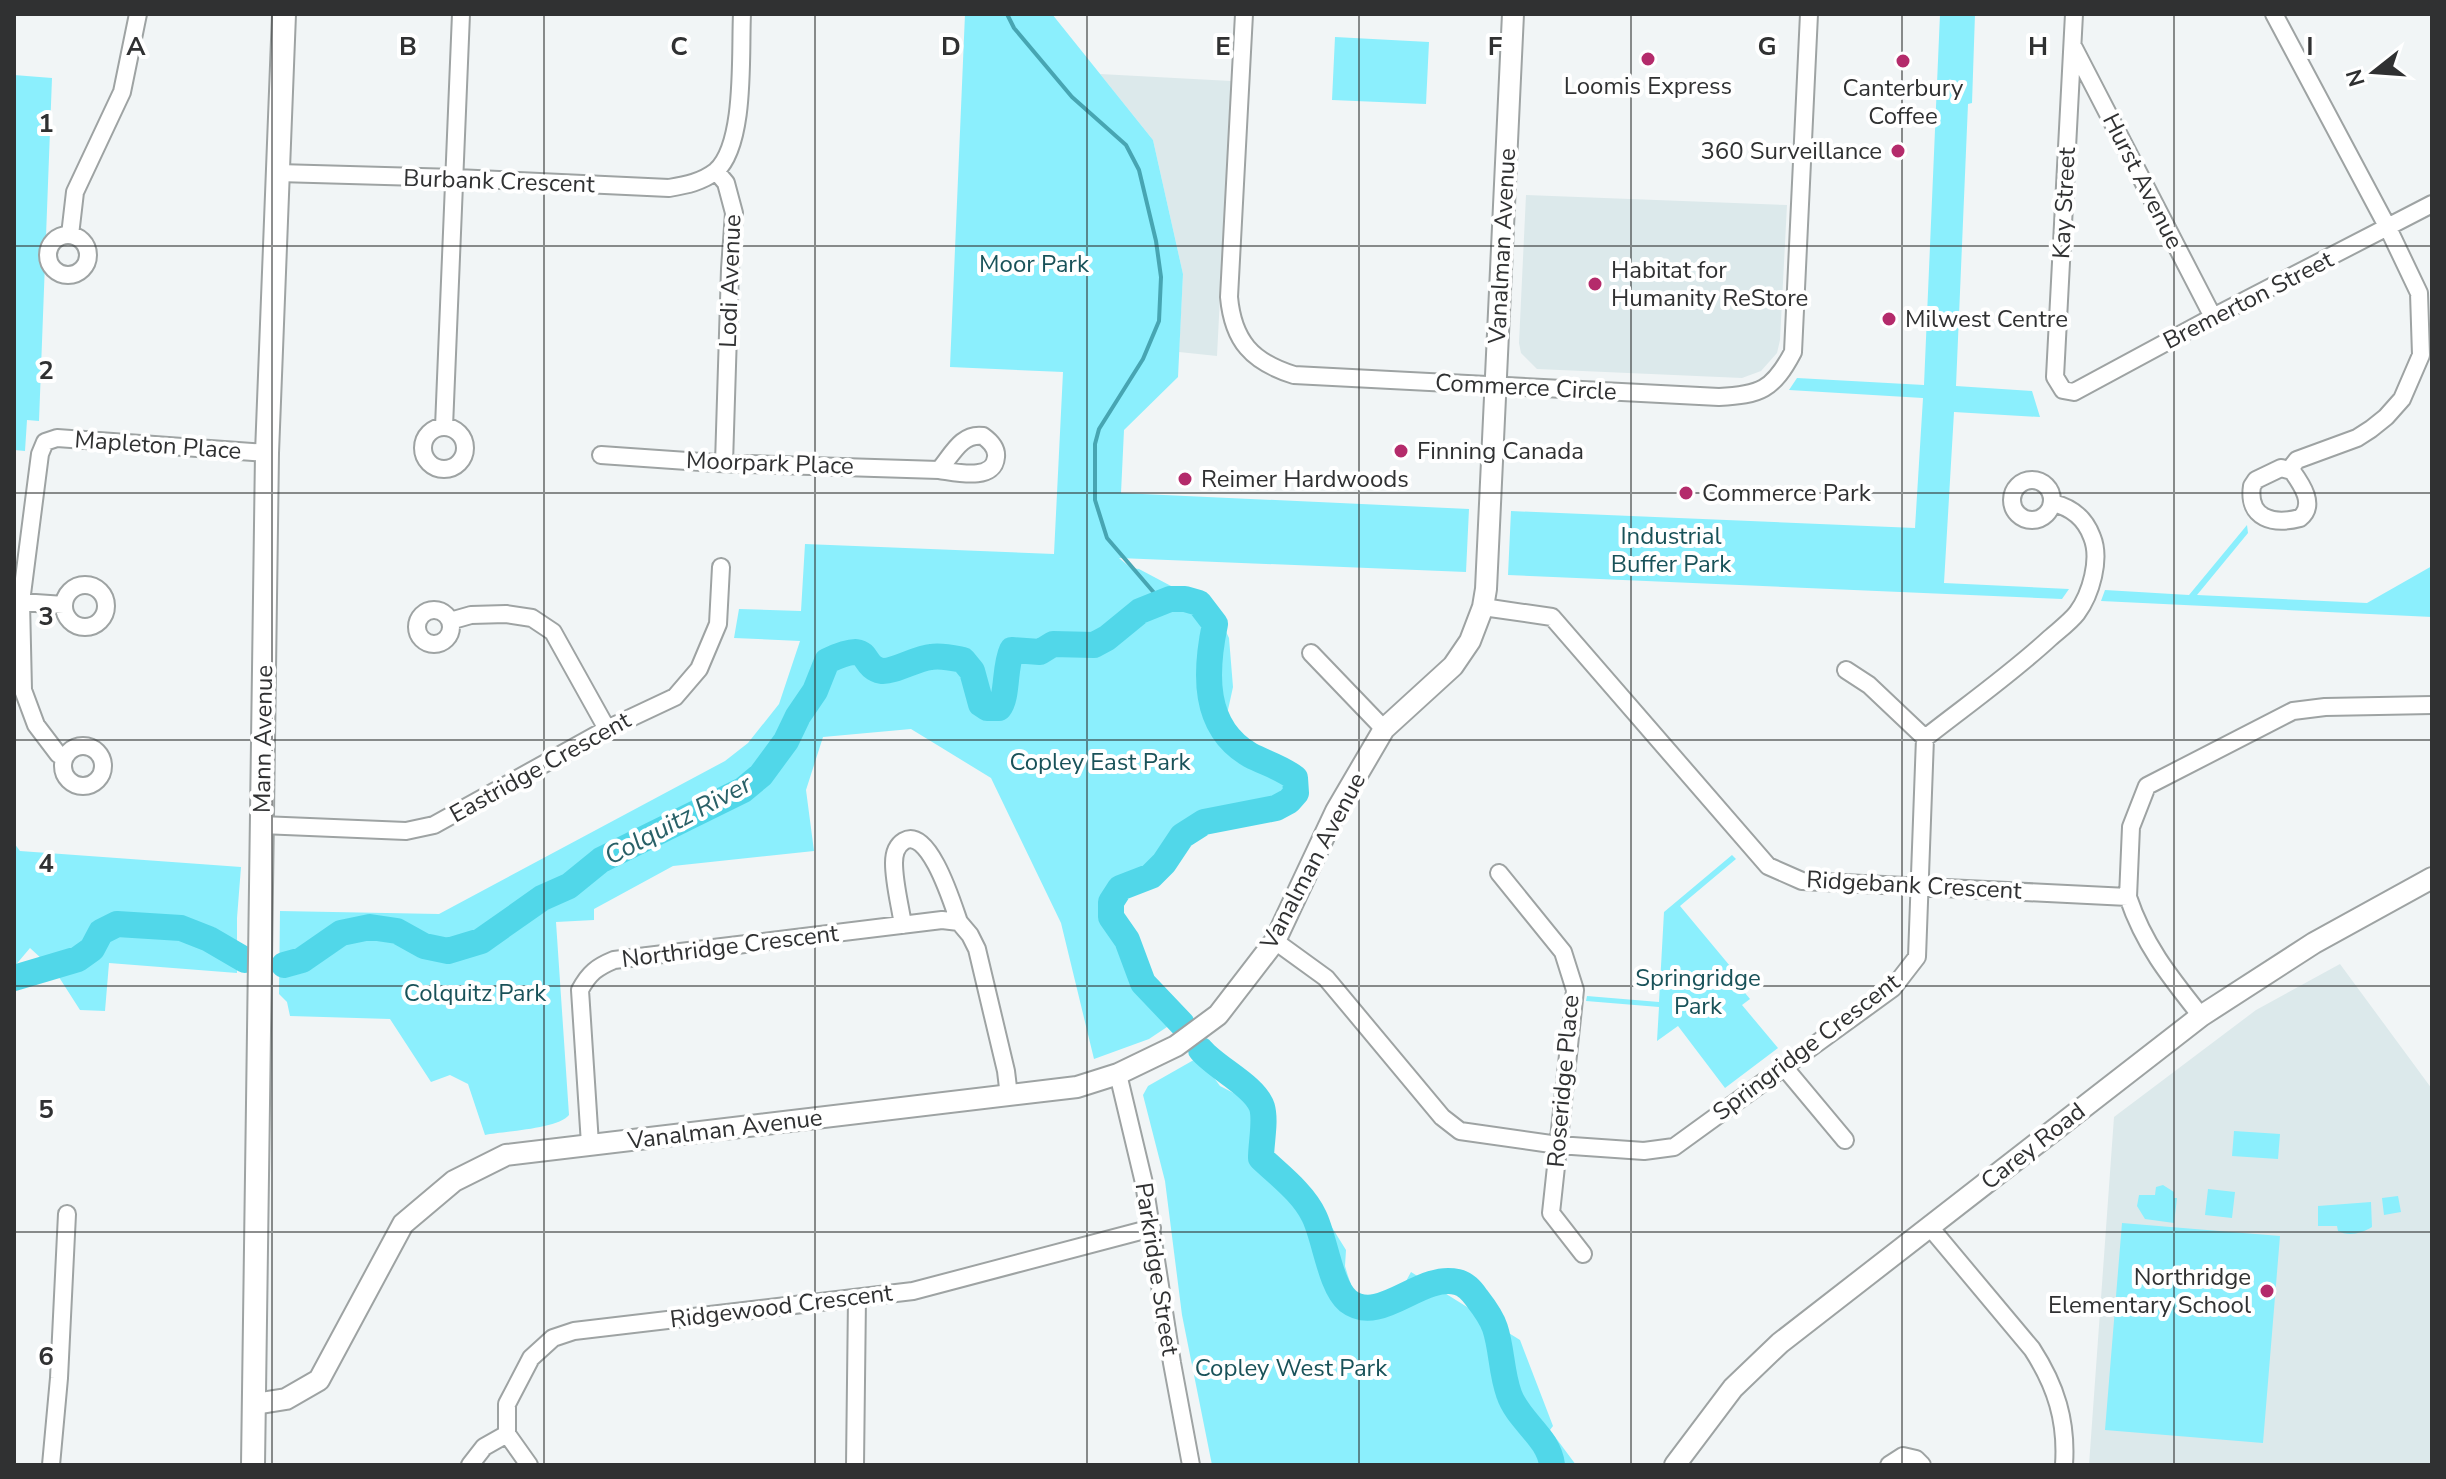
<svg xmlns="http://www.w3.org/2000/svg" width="2446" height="1479" viewBox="0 0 2446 1479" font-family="'Nunito Sans',sans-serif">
  <rect width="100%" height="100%" fill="#f1f5f6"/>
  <path fill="#dce9eb" d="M1100,74L1231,81L1217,356L1179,352L1183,274L1153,140Z
    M1526,195L1787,205L1780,340L1777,353L1761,371L1742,378L1537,369L1521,353L1519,343Z
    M2340,964L2432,1089V1465H2089L2114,1117L2256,1010Z"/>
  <path fill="#8beffd" d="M965,14H1052L1153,140L1183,274L1178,377L1124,430L1121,493L1469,509L1466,572L1119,558L1131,568L1139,569L1188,595L1212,602L1229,638L1233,687L1226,719C1240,742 1288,760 1286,786L1281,791L1282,800C1262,814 1239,806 1218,813C1207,816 1199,825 1187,825L1163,848L1160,859L1154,865L1124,884L1117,895V905L1131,935L1134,959L1139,970L1185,1015L1149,1039L1094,1059L1061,923L991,778L911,729L823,737L806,790L814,851L673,866L594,909V920L556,922L569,1115C558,1129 505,1131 485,1135L468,1084L450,1075L431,1082L390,1019L290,1016L287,1002L279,994L280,911L439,914L725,761L748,743L779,704L800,641L734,638L739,609L801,611L805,544L1054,554L1063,372L950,367Z
    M1940,14H1975L1972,103L1968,104L1956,386L2032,391L2040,417L1954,412L1944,583L2069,589L2062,599L1508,575L1511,511L1915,528L1923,398L1789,390L1797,378L1924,385Z
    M1335,37L1429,42L1426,104L1332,100Z
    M14,75L52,78L39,421L27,420L25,451L14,450Z
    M2247,525L2248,533L2197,595L2367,603L2432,566V617L2101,601L2105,590L2189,595Z
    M14,843L20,851L241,867L237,918V973L109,963L105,1011L80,1010L55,971L30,948L14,967Z
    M1732,855L1736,859L1680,906L1740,978L1736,982L1750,999L1742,1005L1778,1048L1725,1088L1678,1026L1657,1041L1659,1007L1586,1001L1587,996L1659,1002L1664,912Z
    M1199,1057L1220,1086L1255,1104C1264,1122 1250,1140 1257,1158L1289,1176L1328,1221L1346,1250L1345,1266L1348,1276L1354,1293L1363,1302L1372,1303L1399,1294L1411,1272L1520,1340L1553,1426L1550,1430L1576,1465H1212L1182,1315L1165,1181L1143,1095L1148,1086Z
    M2234,1131L2280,1134L2278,1159L2232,1156Z
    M2163,1185L2174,1192V1198H2177L2174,1223L2145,1219L2137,1206L2139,1195H2155L2156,1187Z
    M2208,1189L2235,1192L2232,1218L2205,1215Z
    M2398,1196L2401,1212L2384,1215L2382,1198Z
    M2371,1202L2372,1227C2362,1233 2349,1237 2338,1231L2337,1226H2318V1206Z
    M2122,1223L2280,1236L2263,1443L2105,1430Z"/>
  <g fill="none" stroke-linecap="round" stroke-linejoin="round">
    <path stroke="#47a5b2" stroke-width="4" d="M1007,14L1014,28L1072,97L1126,145L1139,170L1156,241L1161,277L1159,321L1143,359L1099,429L1095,444V500L1107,538L1162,602"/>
    <path stroke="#51d7e9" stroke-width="26" d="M284,965L302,960L341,933L370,927L397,931L424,946L448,951L481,941L542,898L569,886L601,860L743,790L761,775L786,741L798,716L815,691L827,661C876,638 857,666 882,671C894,672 917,658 931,657C941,655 953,658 963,660L972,671L981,704L987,708H999C1008,697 1004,667 1012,650L1040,652L1053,644L1094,645L1107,638L1140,611L1170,599H1185L1199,603L1215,624C1205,672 1202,727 1250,755C1265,763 1281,767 1295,778L1296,793L1289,801L1276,808L1204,822L1182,836L1164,863L1151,876L1120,888L1111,902V917L1127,940L1143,983L1182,1024
      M14,978L78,959L92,949L101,932L117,924L181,928L209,939L245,960
      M1201,1050C1216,1068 1255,1086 1262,1107C1266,1121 1261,1143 1261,1158C1280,1176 1303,1193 1314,1216C1325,1238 1330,1286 1348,1301C1380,1326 1420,1273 1457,1282C1466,1284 1471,1290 1476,1297C1483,1306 1491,1316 1495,1328C1502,1349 1501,1372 1509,1394C1518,1421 1549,1437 1552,1465"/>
    <g stroke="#9ea3a3" stroke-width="20">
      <path id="minor" d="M1244,14L1229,297C1233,341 1252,362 1294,375L1719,397C1760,395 1773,390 1793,352L1809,14
        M2074,14L2055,377L2063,390L2074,392L2213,317L2432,204
        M2274,14L2388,228L2419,293L2421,355L2402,399L2386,417L2371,429L2357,438L2297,460L2290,469
        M2074,48L2213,317
        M716,171L726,183L734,213L730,269L724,463
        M278,173L456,178L669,188C686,185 702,182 716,171C746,144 740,54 742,14
        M70,235L75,192L122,92L138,14
        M48 255a20 20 0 1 1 40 0a20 20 0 1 1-40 0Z
        M444,427L461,14
        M423 448a21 21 0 1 1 42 0a21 21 0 1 1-42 0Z
        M601,455L716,463L939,470C955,472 994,482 996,457C997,448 990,441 983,436C961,433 952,455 939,470
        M2281,468L2292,471C2302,485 2316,505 2300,518C2274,525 2247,519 2252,486L2256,480Z
        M2012 500a20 20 0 1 1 40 0a20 20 0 1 1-40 0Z
        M64 606a21 21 0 1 1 42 0a21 21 0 1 1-42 0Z
        M21,602L64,605
        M1483,607L1552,617L1768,866L1802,881L2128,897C2144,945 2170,977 2201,1016
        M417 627a17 17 0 1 1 34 0a17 17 0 1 1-34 0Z
        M450,621L471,615L506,614L532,618L553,632L607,729
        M1311,653L1384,729
        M1846,670L1869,685L1925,738
        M1925,738C1967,705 2011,674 2050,638C2059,630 2070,622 2077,613C2091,594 2101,559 2092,537C2085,518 2071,507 2052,503
        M63 766a20 20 0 1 1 40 0a20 20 0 1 1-40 0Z
        M64,758L58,754L36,725L23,690L21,602L40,454L45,442L57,438L267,453
        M261,825L406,831L434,825L607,729L675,697L699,669L718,624L721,567
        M1499,873L1563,952L1575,990L1551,1213L1583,1254
        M2128,897L2131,827L2147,786L2293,711L2325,707L2432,705
        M903,925C900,905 894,883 894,863C894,854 896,846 904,841C929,826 953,905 959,922
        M1275,941L1326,978L1442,1117L1460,1131L1558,1145L1644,1151L1674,1147L1893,988L1917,957L1925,738
        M1784,1067L1845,1140
        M1118,1074L1144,1183L1172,1363L1191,1465
        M590,1144L580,990C589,973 597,967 614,960L942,920L959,922L970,935L977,949L1006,1071L1009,1096
        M1929,1226L2032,1349C2056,1386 2067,1421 2064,1465
        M51,1465L59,1378L67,1214
        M470,1465L484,1447L507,1434
        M529,1465L507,1434V1404L531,1358L553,1338L574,1331L913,1291L1152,1228
        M855,1465L857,1298
        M1889,1465L1903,1456L1916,1459L1922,1465"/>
    </g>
    <g stroke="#9ea3a3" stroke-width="24">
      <path id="tertiary" d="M255,1404L286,1399L319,1380L403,1224L454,1181L506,1155L1077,1087L1118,1074L1176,1046L1218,1015L1275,941L1336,811L1384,729L1453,666L1470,641L1483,607L1486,589L1513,14
        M1675,1465L1733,1388L1780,1343L2201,1016L2314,943L2432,878"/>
    </g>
    <g stroke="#9ea3a3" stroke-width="26">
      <path id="secondary" d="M253,1465L267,453L284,14"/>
    </g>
    <use href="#minor" stroke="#fff" stroke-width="16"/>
    <use href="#tertiary" stroke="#fff" stroke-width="20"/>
    <use href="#secondary" stroke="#fff" stroke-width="22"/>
  </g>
  <path fill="none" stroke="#303132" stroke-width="2" stroke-opacity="0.55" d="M272,14V1465M544,14V1465M815,14V1465M1087,14V1465M1359,14V1465M1631,14V1465M1902,14V1465M2174,14V1465M14,246H2432M14,493H2432M14,740H2432M14,986H2432M14,1232H2432"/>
  <g fill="#b42b6b" stroke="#fff" stroke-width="3">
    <circle cx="1648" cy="59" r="8"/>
    <circle cx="1903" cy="61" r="8"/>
    <circle cx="1898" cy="151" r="8"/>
    <circle cx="1595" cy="284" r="8"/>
    <circle cx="1889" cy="319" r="8"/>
    <circle cx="1401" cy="451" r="8"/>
    <circle cx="1185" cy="479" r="8"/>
    <circle cx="1686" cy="493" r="8"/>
    <circle cx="2267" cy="1291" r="8"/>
  </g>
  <g text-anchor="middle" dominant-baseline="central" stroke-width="8" stroke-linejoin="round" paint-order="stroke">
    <g font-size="24" fill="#303132" stroke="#fff" text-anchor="start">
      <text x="1648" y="86" text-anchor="middle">Loomis Express</text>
      <text x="1903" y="88" text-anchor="middle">Canterbury<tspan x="1903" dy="28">Coffee</tspan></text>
      <text x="1882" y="151" text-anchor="end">360 Surveillance</text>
      <text x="1611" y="270">Habitat for<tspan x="1611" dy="28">Humanity ReStore</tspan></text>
      <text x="1905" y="319">Milwest Centre</text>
      <text x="1417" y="451">Finning Canada</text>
      <text x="1201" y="479">Reimer Hardwoods</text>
      <text x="1702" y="493">Commerce Park</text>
      <text x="2251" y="1277" text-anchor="end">Northridge<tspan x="2251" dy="28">Elementary School</tspan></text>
    </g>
    <g font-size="24" fill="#303132" stroke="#fff">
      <text transform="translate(499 181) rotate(2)">Burbank Crescent</text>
      <text transform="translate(2143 181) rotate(63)">Hurst Avenue</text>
      <text transform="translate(2064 203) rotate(-87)">Kay Street</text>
      <text transform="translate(1502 246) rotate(-87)">Vanalman Avenue</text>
      <text transform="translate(730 281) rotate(-88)">Lodi Avenue</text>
      <text transform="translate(2248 300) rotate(-27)">Bremerton Street</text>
      <text transform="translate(1526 387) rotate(3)">Commerce Circle</text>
      <text transform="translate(158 445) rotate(4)">Mapleton Place</text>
      <text transform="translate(770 463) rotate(2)">Moorpark Place</text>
      <text transform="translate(263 739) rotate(-89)">Mann Avenue</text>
      <text transform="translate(540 767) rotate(-29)">Eastridge Crescent</text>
      <text transform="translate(1313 861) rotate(-62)">Vanalman Avenue</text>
      <text transform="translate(1914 885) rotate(3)">Ridgebank Crescent</text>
      <text transform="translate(730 946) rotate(-7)">Northridge Crescent</text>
      <text transform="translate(1806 1047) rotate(-37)">Springridge Crescent</text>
      <text transform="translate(1563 1081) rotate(-85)">Roseridge Place</text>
      <text transform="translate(725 1129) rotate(-7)">Vanalman Avenue</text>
      <text transform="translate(2033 1146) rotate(-38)">Carey Road</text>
      <text transform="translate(1157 1269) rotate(81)">Parkridge Street</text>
      <text transform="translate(781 1306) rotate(-7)">Ridgewood Crescent</text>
    </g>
    <g font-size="24" fill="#195259" stroke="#fff">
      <text x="1034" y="264">Moor Park</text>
      <text x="1671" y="536">Industrial<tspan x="1671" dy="28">Buffer Park</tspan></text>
      <text x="1100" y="762">Copley East Park</text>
      <text x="1698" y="978">Springridge<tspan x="1698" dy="28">Park</tspan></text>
      <text x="475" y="993">Colquitz Park</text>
      <text x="1291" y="1368">Copley West Park</text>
    </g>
    <g font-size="26" font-style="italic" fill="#296067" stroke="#fff">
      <text transform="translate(678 820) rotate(-28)">Colquitz River</text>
    </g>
  </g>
  <g font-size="26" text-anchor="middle" font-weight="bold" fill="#303132" stroke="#fff" stroke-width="8" stroke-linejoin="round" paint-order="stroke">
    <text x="136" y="55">A</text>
    <text x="408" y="55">B</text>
    <text x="679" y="55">C</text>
    <text x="951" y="55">D</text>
    <text x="1223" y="55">E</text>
    <text x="1495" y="55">F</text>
    <text x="1767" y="55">G</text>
    <text x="2038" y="55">H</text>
    <text x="2310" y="55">I</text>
    <text x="46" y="132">1</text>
    <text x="46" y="379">2</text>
    <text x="46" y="625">3</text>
    <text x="46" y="872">4</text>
    <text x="46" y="1118">5</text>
    <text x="46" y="1365">6</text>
  </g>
  <rect width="2446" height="1479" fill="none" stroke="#303132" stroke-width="32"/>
  <g transform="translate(2374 72) rotate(253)" stroke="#ffffff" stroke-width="6" paint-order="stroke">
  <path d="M0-6L14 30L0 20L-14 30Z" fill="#303132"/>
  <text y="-12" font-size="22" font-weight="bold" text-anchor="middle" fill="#303132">N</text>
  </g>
</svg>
